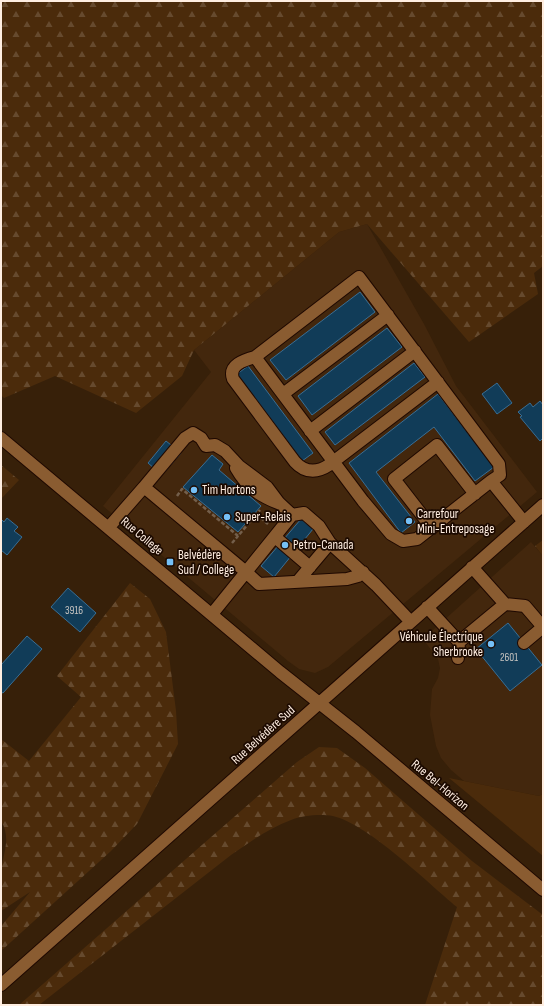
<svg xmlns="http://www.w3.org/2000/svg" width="544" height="1006" viewBox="0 0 544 1006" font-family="'Sofia Sans Condensed',sans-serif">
  <defs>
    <pattern id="forest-firs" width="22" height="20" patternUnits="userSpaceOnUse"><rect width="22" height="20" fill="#4b2b0b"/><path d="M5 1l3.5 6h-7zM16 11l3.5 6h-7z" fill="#664a2e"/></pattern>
  </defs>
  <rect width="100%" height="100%" fill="#372009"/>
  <path fill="#43270d" d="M367,224L424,324L456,386L537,492L328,667L315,673L299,669L288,661L103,506L211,372L194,350L339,232Z
    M531,542L543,556V794L539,796L464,781L451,770L441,758L436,746L430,715L432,689L438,678L440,668L438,659L423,639Z"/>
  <path fill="#4b2b0b" d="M449,778L539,796L543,794V856Z"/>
  <path fill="url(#forest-firs)" d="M1,1H543V266L534,273L538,294L469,342L367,224L339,232L194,350L182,376L136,413L55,376L4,398L1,395Z
    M1,465L19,480L1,499Z
    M543,540V556L535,546Z
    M130,583L150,599L166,632L176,711L178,744L137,824L111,851L1,951V926L30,892L1,911C1,898 0,883 1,870C4,852 11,837 1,821V739L29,761L81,697L57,676Z
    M319,747L337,748L365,768L472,861L543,915V1005H425L457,907C428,883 368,824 333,816C321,814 303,815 291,820C269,828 250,842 231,855L39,1005H19L297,762Z"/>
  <path fill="#113c58" stroke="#386e95" d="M360,292L375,312L286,380L270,360Z
    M387,328L402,347L312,415L298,396Z
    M414,363L425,377L335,445L325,432Z
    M248,366L313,453L302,461L237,374Z
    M497,383L512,403L497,414L482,394Z
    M438,394L494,467L475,481L434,427L376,472L415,522L401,533L349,463Z
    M540,401L543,405V438L540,441L520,417L522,416L518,412L530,403L533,407Z
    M166,441L181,453L162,475L148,463Z
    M212,455L223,464L219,470L261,506L238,532L183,487Z
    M7,518L18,527L14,531L22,537L7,555L1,550V519L4,522Z
    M301,519L313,529L274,577L261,566Z
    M68,588L96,613L80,632L51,607Z
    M508,623L542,665L510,691L476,649Z
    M27,636L42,649L3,693L1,692V665Z"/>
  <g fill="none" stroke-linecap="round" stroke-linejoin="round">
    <g stroke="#1e0800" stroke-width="14">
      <path id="minor" d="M255,357C244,360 228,365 233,379L295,462C305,473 317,473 329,465L438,382
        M283,394L388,315
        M310,431L415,351
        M1,438L280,672L356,732L543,890
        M236,468C247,487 258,495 278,503
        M491,481L500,475L499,464L359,277L255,357L363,501L391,534L403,541L417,539L491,481L524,522
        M144,487L185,438L193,433L201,438L206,446L215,445L225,451L239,466L267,487L279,503L292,515
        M109,527L144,487L246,572L212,614
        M432,528L394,479L437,445L475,494
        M275,537L310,567
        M363,572L358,576L347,579L259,584L246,572L292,515L304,513L319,526L330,543L376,585L411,622
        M298,581L330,543
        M505,604L525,606L543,627L524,643
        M427,607L459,642L505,604L472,567
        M458,658L459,642
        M1,985L543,505"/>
    </g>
    <path stroke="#745f4b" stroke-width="2.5" stroke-dasharray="4 2" stroke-linecap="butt" d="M177,496L182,489L238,536L260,510
      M256,514L268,524
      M232,543L238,536"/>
    <use href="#minor" stroke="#8a5c31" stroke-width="12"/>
  </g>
  <g fill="#75c0f6" stroke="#1c0a00" stroke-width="1.5">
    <circle cx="194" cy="490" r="4"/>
    <circle cx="227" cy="517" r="4"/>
    <circle cx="409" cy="521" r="4"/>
    <circle cx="285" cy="545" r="4"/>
    <rect x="166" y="558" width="8" height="8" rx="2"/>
    <circle cx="491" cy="644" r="4"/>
  </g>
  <g text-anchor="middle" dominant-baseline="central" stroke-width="3.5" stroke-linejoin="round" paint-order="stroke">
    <g font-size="11" fill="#c4c2bf">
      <text x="74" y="610">3916</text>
      <text x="509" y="657">2601</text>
    </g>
    <g font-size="13" fill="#ffeee1" stroke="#1c0a00" text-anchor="start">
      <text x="202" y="490">Tim Hortons</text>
      <text x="417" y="514">Carrefour<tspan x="417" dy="15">Mini-Entreposage</tspan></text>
      <text x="235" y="517">Super-Relais</text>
      <text x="293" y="545">Petro-Canada</text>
      <text x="178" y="555">Belvédère<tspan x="178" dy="15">Sud / College</tspan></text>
      <text x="483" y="637" text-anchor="end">Véhicule Électrique<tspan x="483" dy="15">Sherbrooke</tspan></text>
    </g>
    <g font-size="13" fill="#ffeee1" stroke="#1c0a00">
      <text transform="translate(142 536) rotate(40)">Rue College</text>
      <text transform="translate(263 735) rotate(-42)">Rue Belvédère Sud</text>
      <text transform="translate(440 785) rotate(40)">Rue Bel-Horizon</text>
    </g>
  </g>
  <rect width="544" height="1006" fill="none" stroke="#ffeee1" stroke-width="4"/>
</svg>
